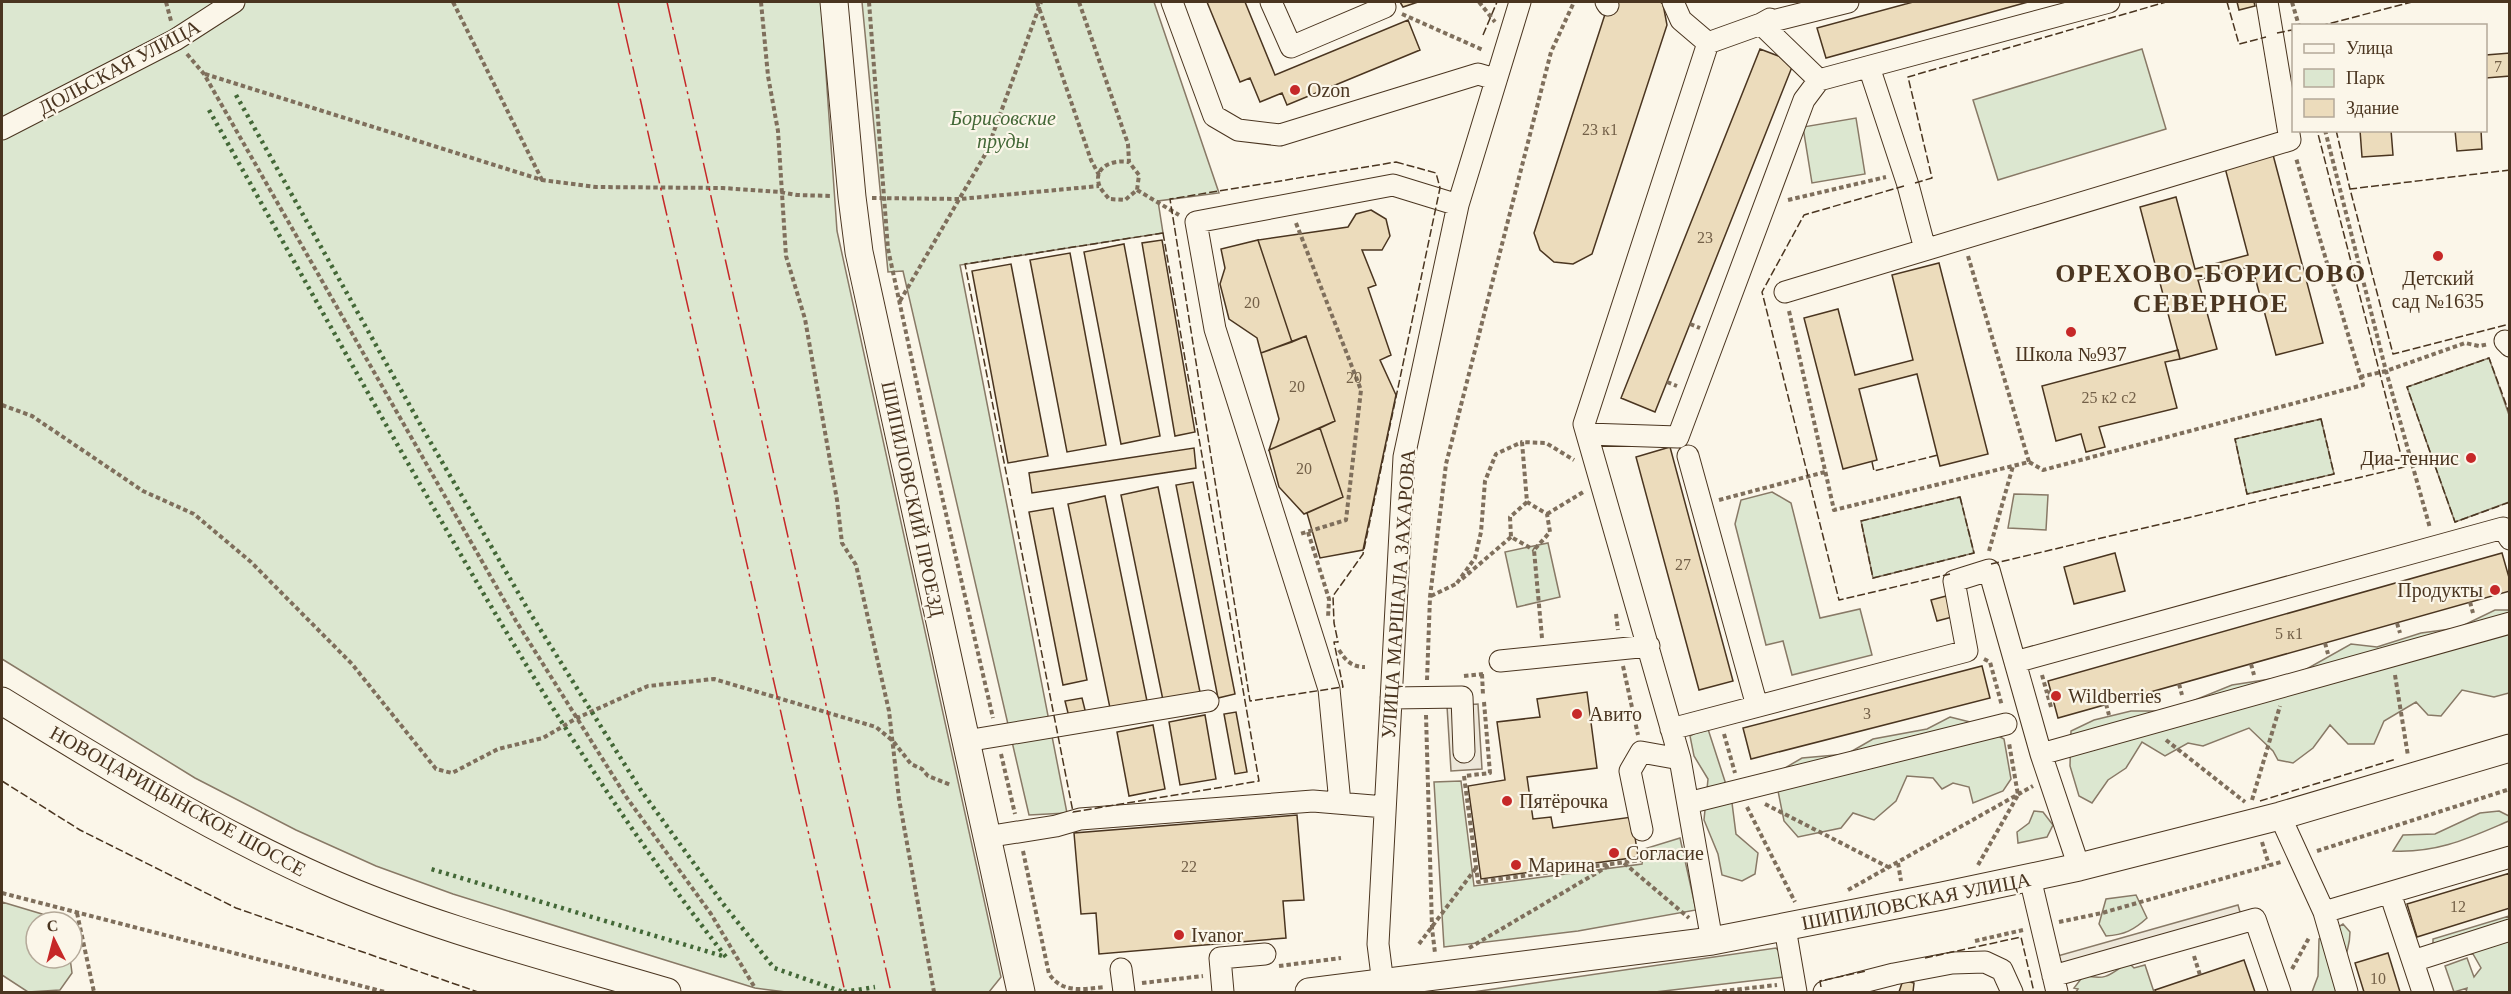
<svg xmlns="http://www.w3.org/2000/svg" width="2511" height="994" viewBox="0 0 2511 994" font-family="Georgia,serif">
  <rect width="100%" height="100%" fill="#fbf6e9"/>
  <path fill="#dce7d0" stroke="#887966" stroke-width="1.5" d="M2,2H821L837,231L1001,977L989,992H786L755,988L453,894L376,866L296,830L195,778L2,659Z
    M862,2H1154L1219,193L1158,201L1163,233L960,265L1067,813L1029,815L903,271L888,272Z
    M2142,49L2166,129L1998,180L1973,100Z
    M1856,118L1865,174L1812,183L1803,127Z
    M2489,358L2509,415V502L2455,522L2407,387Z
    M2321,419L2334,474L2247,494L2235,439Z
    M1772,492L1791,503L1820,618L1860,609L1872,655L1792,675L1783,641L1766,645L1735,524L1741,500Z
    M2014,494L2048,495L2046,530L2008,528Z
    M1960,497L1974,553L1873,578L1861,521Z
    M1548,543L1560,597L1517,607L1505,552Z
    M2495,610H2509V693L2494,697L2462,690L2441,716L2428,715L2416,702L2384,721L2374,744H2348L2330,725L2313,748L2293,763L2278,760L2273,751L2249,728L2203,746L2188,743L2165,756L2142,742L2126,768L2108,780L2092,803L2079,796L2070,766L2071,731L2094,720L2131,711H2168L2232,685L2296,675L2351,644L2377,647L2421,633L2458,628Z
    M1950,717L1974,723L2004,739L2011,779L2003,791L1973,803L1969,787L1953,783L1942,789L1933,778L1907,776L1896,801L1874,820L1853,813L1841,828L1798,837L1784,821L1778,791V772L1802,758L1847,754L1873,739L1927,729Z
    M1707,726L1732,803L1736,834L1758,853L1755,874L1742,881L1722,875L1718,854L1704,820L1708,779L1694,756L1690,736Z
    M1461,781L1474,886L1642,864L1644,849L1680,838L1696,910L1578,931L1444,947L1434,782Z
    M2034,811L2043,812L2053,825L2047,837L2018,843L2017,832L2029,823Z
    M2499,811L2509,816V821C2469,838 2439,853 2393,851L2403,835L2435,834L2480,813Z
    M2136,895L2147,918C2134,930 2124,935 2106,936L2099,924L2106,899Z
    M2,902L42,914L55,922H36V958H70L72,973L60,990L28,992L2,975Z
    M2509,916V992H2466L2467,988L2454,992L2445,966L2467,958L2474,977L2481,968L2473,954L2463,955L2433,945V939Z
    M2343,924L2350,932C2350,951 2340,968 2335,988L2339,992H2312L2318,976L2319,939Z
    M1776,948L1779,951L1784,977L1655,992H1473Z
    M2128,962L2134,968L2145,965L2154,992H2076L2078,989L2074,988L2084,975C2106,981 2110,975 2128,962Z"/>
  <path fill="#ede7d9" stroke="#887966" stroke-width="1.5" d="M1478,704L1482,769L1451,771L1447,706Z
    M2238,905L2242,919L2057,971L2054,957Z"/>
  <path fill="#ecdcbc" stroke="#4a3520" stroke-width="1.5" d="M1207,2H1245L1275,75L1408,20L1420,50L1287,105L1282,93L1260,102L1250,78L1240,82Z
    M1400,2H1418L1403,7Z
    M1612,2H1660L1663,4L1667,25L1592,254L1573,264L1554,262L1540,250L1534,233L1608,5Z
    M1913,2H2028L1826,58L1817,28Z
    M2237,2H2254L2255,6L2239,10Z
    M1760,49L1794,62L1655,412L1621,398Z
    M2510,53V76L2486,78V55Z
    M2360,130H2391L2393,155L2362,157Z
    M2455,130H2481L2482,149L2457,151Z
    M2272,151L2323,343L2276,355L2252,266L2198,280L2217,349L2180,359L2140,207L2176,197L2195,269L2248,255L2224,164Z
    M1371,210L1386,219L1390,236L1382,250H1362L1376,285L1368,288L1391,355L1380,360L1396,395L1363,550L1320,558L1307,513L1343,497L1320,428L1335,421L1306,336L1292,342L1258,240L1348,227L1356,214Z
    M1162,240L1195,432L1175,436L1142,243Z
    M1258,240L1292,342L1261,353L1257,338L1229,319L1220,284L1225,268L1221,249Z
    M1124,244L1160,436L1121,444L1084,252Z
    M1070,253L1106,445L1067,452L1030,260Z
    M1939,263L1988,454L1940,466L1917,374L1859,389L1877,460L1843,469L1804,318L1838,309L1855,375L1913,360L1892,275Z
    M1011,264L1048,456L1008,463L972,271Z
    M1306,336L1335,421L1269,450L1279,419L1261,353Z
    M2178,350L2180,359L2165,362L2177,408L2099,427L2105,447L2086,452L2081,434L2056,441L2042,386Z
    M1320,428L1343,497L1304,514L1279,487L1269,450Z
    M1670,447L1733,681L1699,690L1636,457Z
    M1194,448L1196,468L1032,493L1029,473Z
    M1193,482L1235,694L1218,698L1176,485Z
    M1158,487L1201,697L1164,705L1121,495Z
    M1105,496L1148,706L1111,713L1068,504Z
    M1053,508L1087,680L1063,685L1029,512Z
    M2115,553L2125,591L2074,604L2064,567Z
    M2502,553L2510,581V591L2058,718L2048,681Z
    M1950,595L1956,616L1937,621L1931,600Z
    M1982,666L1990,698L1751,759L1743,728Z
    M1587,692L1597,768L1527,777L1533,819L1551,817L1553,828L1632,817L1638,857L1481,879L1468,786L1505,780L1497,722L1540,717L1537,699Z
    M1082,698L1086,714L1069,717L1065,701Z
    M1236,712L1247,772L1235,774L1224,714Z
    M1205,715L1216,779L1180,785L1169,722Z
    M1153,725L1165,789L1129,796L1117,732Z
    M1297,815L1304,900L1283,901L1286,938L1099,954L1096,913L1081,914L1074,833Z
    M2510,873V908L2417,937L2407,904Z
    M2388,953L2400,992H2364L2355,963Z
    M2244,960L2255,992H2156L2155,990Z
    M1903,980L1914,983L1913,992H1899Z"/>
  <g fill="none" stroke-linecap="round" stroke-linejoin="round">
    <g stroke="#4a3520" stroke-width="23">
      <path id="minor" d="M1172,2L1214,116L1238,130L1280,135L1478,74L1495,79
        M1271,2L1291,47L1385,7
        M1606,2L1608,5
        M1673,2L1681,20L1708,43
        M1869,67L1908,185L1925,249
        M1819,80L2109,2
        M2,129L175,40L234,2
        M1785,292L2290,140L2267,2
        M2505,341L2510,346
        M1587,434L1678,437L1804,100L1819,80L1761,24L1770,19
        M1688,456L1757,706
        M1500,661L1649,646
        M1391,698L1462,697L1464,752
        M1671,729L1967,651L1954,581L1989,570L2015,662
        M966,741L1208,701
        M2041,754L2510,623
        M1340,803L1329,689L1215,329L1196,222L1393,185L1458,205
        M1688,803L2006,724
        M2280,816L2324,912L2510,857
        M1642,830L1630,771L1641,752L1680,759
        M986,837L1056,826L1080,819L1313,801L1385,807
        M2079,867L2041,754L2015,662L2503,528L2510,539
        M2030,878L2057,992
        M2390,893L2423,992
        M2324,912L2347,992
        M1785,928L1796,992
        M1712,941L1680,759L1584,424L1708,43L1761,24L1848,2
        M2413,961L2510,930
        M1121,969L1124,992
        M2053,976L2255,919L2280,992
        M1223,992L1220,958L1265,954
        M1389,992L1383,984L1378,944L1404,457L1458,205L1520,2
        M1824,992L1894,974L1952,963L1985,962L2002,970L2012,992"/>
    </g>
    <g stroke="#4a3520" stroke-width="29">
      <path id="major" d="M834,2L852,197L859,252L1021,992
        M2,701C106,765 210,829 322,879C432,928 552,958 667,992
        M1309,992L1712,941L1942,896L2079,867L2280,816L2510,748"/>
    </g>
    <path stroke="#7f6f5c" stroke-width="4" stroke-dasharray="4.5 3" stroke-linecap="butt" d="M166,2L171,21
      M453,2L542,180
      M761,2L768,76L778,131L786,256L805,319L837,500L842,543L856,565L889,711L899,799L934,992
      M869,2L888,249L932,453L993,718
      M1037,2L1091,160L1099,175
      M1079,2L1128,144L1129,162L1139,175L1137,190L1125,200L1109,199C1106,195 1102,191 1100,187C1091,167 1114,159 1129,162
      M1479,2L1495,22
      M1906,2L1907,3
      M2292,2L2299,26
      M1402,14L1483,50
      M187,54L204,74L516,621L627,798L711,914L755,988
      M205,74L542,180L596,187L723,188L780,192L797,195L831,196
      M2325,130L2386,371L2430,528
      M1137,190L1179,215
      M872,198L960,199L1099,186
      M1788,200L1886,177
      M1296,223L1361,390L1346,520L1300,534
      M1968,256L2029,462
      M900,301L986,153L1041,2
      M1789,311L1834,510L2029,462L2043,470L2363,385L2296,158
      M1690,324L1700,328
      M2360,377L2386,371L2465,343L2479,346L2489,344
      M1667,382L1677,386
      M2,405L32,416L143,491L194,514L251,562L352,664L436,769L452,773L498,749L543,738L577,718L648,686L714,679L876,727L893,741L911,764L922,769L928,776L951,785
      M1719,500L1825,472
      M1527,502L1510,517L1511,537L1534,550
      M1547,514L1585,491
      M1308,532L1329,599L1328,618
      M1989,551L2013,466
      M1462,579L1511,537
      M1457,583L1475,558L1481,532L1485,481L1496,454L1522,442
      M1431,596L1456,584
      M2470,602L2473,613
      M1616,614L1618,630
      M2397,623L2400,633
      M1542,638L1534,550L1550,532L1547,514L1527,502L1522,442L1546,443L1574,460
      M2325,643L2328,654
      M1339,650C1346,661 1352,667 1365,667
      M1984,659L1990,662L2002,706
      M2251,664L2254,675
      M1623,666L1638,735
      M1482,674L1483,695
      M2042,675L2047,693
      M2395,675L2408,756
      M1464,676L1483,674
      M1427,680L1430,597L1446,464L1551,52L1574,2
      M2179,684L2182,695
      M1484,702L1490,773L1464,776L1478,882L1641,860L1639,849
      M2106,704L2109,715
      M2051,707L2047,693L2051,692
      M1426,715L1432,928L1435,953
      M1724,734L1735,773
      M2166,740L2245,802
      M1001,754L1015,814
      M2252,800L2280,706
      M1765,804L1890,868
      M1747,807L1795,902
      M2262,842L2269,865
      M1023,851L1049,974C1063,994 1083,989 1105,987
      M2317,851L2510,789
      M1624,863L1689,918
      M1898,863L1901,881
      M1978,865L2018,795L2009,743
      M1848,890L2033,786
      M2,893L385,992
      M77,913L94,992
      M2059,922L2102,913L2281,862
      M1975,941L2023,930
      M1419,944L1476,868
      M1469,948L1610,865
      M2194,956L2200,975
      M1279,966L1341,958
      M2292,969L2310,936
      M1142,983L1203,976
      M1715,992L1777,985"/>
    <use href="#minor" stroke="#fbf6e9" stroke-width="21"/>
    <use href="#major" stroke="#fbf6e9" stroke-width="27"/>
    <path stroke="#436837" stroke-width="4.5" stroke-dasharray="3 4.5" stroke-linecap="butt" d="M236,95L424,431L530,613L640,789L724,905L774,968L843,992
      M209,110C289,252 368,395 450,536C534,682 622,824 726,957L431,869
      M844,992L875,987"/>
    <path stroke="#4a3520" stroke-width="1.5" stroke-dasharray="8 3" stroke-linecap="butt" d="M2227,2L2239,44L2266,37
      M2320,26L2412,2
      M2277,33L2292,30L2294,37
      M1483,35L1497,2
      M2336,130L2350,189H2352
      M1396,162L1436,173L1440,188L1363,554L1333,596L1334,623L1338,642H1334L1343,687L1250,701L1170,199Z
      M2510,170L2350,189L2393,354L2510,324
      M1915,183L1932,178L1908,77L2166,2
      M1904,186L1804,215L1762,292L1839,600L1950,574
      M1163,233L1259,781L1073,812L965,264Z
      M2510,415L2489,358L2407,387L2455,522L2510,502
      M2321,419L2334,474L2247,494L2235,439Z
      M1872,462L1874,471L1938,455
      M1960,497L1974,553L1873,578L1861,521Z
      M1991,564L2404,467L2317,130
      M2,781L80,830L236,908L478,992
      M2260,801L2396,759
      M1925,958L2021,937L2034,992
      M1821,987L1820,981L1866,971"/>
    <path stroke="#c62828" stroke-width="1.5" stroke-dasharray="21 4.5 3 4.5" stroke-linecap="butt" d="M618,2L845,992
      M667,2L891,992"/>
  </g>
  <g fill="#c62828" stroke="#fbf6e9" stroke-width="2">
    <circle cx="1295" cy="90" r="6"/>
    <circle cx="2438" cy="256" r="6"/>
    <circle cx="2071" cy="332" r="6"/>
    <circle cx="2471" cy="458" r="6"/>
    <circle cx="2495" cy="590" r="6"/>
    <circle cx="2056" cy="696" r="6"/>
    <circle cx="1577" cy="714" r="6"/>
    <circle cx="1507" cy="801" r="6"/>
    <circle cx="1614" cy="853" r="6"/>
    <circle cx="1516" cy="865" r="6"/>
    <circle cx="1179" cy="935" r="6"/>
  </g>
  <g text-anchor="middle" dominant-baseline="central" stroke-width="4.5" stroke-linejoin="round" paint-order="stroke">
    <g font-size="16" fill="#725f47">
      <text x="2498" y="66">7</text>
      <text x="1600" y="129">23 к1</text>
      <text x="1705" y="237">23</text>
      <text x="1252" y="302">20</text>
      <text x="1354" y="377">20</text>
      <text x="1297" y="386">20</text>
      <text x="2109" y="397">25 к2 с2</text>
      <text x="1304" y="468">20</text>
      <text x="1683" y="564">27</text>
      <text x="2289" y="633">5 к1</text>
      <text x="1867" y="713">3</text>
      <text x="1189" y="866">22</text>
      <text x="2458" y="906">12</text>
      <text x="2378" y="978">10</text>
    </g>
    <g font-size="20" fill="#4a3520" stroke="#fbf6e9">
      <text transform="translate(119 67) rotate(-28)">ДОЛЬСКАЯ УЛИЦА</text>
      <text transform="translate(913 499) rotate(78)">ШИПИЛОВСКИЙ ПРОЕЗД</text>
      <text transform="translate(1398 594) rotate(-86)">УЛИЦА МАРШАЛА ЗАХАРОВА</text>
      <text transform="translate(178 801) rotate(29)">НОВОЦАРИЦЫНСКОЕ ШОССЕ</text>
      <text transform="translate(1916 901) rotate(-11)">ШИПИЛОВСКАЯ УЛИЦА</text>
    </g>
    <g font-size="20" fill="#4a3520" stroke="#fbf6e9" text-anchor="start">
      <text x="1307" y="90">Ozon</text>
      <text x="2438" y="278" text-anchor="middle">Детский<tspan x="2438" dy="23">сад №1635</tspan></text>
      <text x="2071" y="354" text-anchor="middle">Школа №937</text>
      <text x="2459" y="458" text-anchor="end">Диа-теннис</text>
      <text x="2483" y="590" text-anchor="end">Продукты</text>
      <text x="2068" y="696">Wildberries</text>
      <text x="1589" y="714">Авито</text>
      <text x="1519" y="801">Пятёрочка</text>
      <text x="1626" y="853">Согласие</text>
      <text x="1528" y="865">Марина</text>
      <text x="1191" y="935">Ivanor</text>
    </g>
    <g font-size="20" font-style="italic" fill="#436837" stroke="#fbf6e9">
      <text x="1003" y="118">Борисовские<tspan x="1003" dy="23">пруды</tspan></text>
    </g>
    <g font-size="26" font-weight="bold" letter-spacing="1.5" fill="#4a3520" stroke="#fbf6e9">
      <text x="2211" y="273">ОРЕХОВО-БОРИСОВО<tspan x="2211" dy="30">СЕВЕРНОЕ</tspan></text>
    </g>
  </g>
  <rect width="2511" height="994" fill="none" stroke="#4a3520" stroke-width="6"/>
  <rect x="2292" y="24" width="195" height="108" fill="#fbf6e9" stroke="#b4a999" stroke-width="1.5"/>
  <rect x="2304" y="44" width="30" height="9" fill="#fbf6e9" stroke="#b4a999" stroke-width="1.5"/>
  <text x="2346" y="54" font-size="18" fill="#4a3520">Улица</text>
  <rect x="2304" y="69" width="30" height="18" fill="#dce7d0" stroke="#b4a999" stroke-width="1.5"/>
  <text x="2346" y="84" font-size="18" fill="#4a3520">Парк</text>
  <rect x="2304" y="99" width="30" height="18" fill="#ecdcbc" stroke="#b4a999" stroke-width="1.5"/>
  <text x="2346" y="114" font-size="18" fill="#4a3520">Здание</text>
  <g transform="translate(54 940) rotate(354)"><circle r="28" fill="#fbf6e9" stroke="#b4a999" stroke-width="1.5"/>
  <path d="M0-4.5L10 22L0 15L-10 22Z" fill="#c62828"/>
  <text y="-9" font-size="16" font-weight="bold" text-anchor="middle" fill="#4a3520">С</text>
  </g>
</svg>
